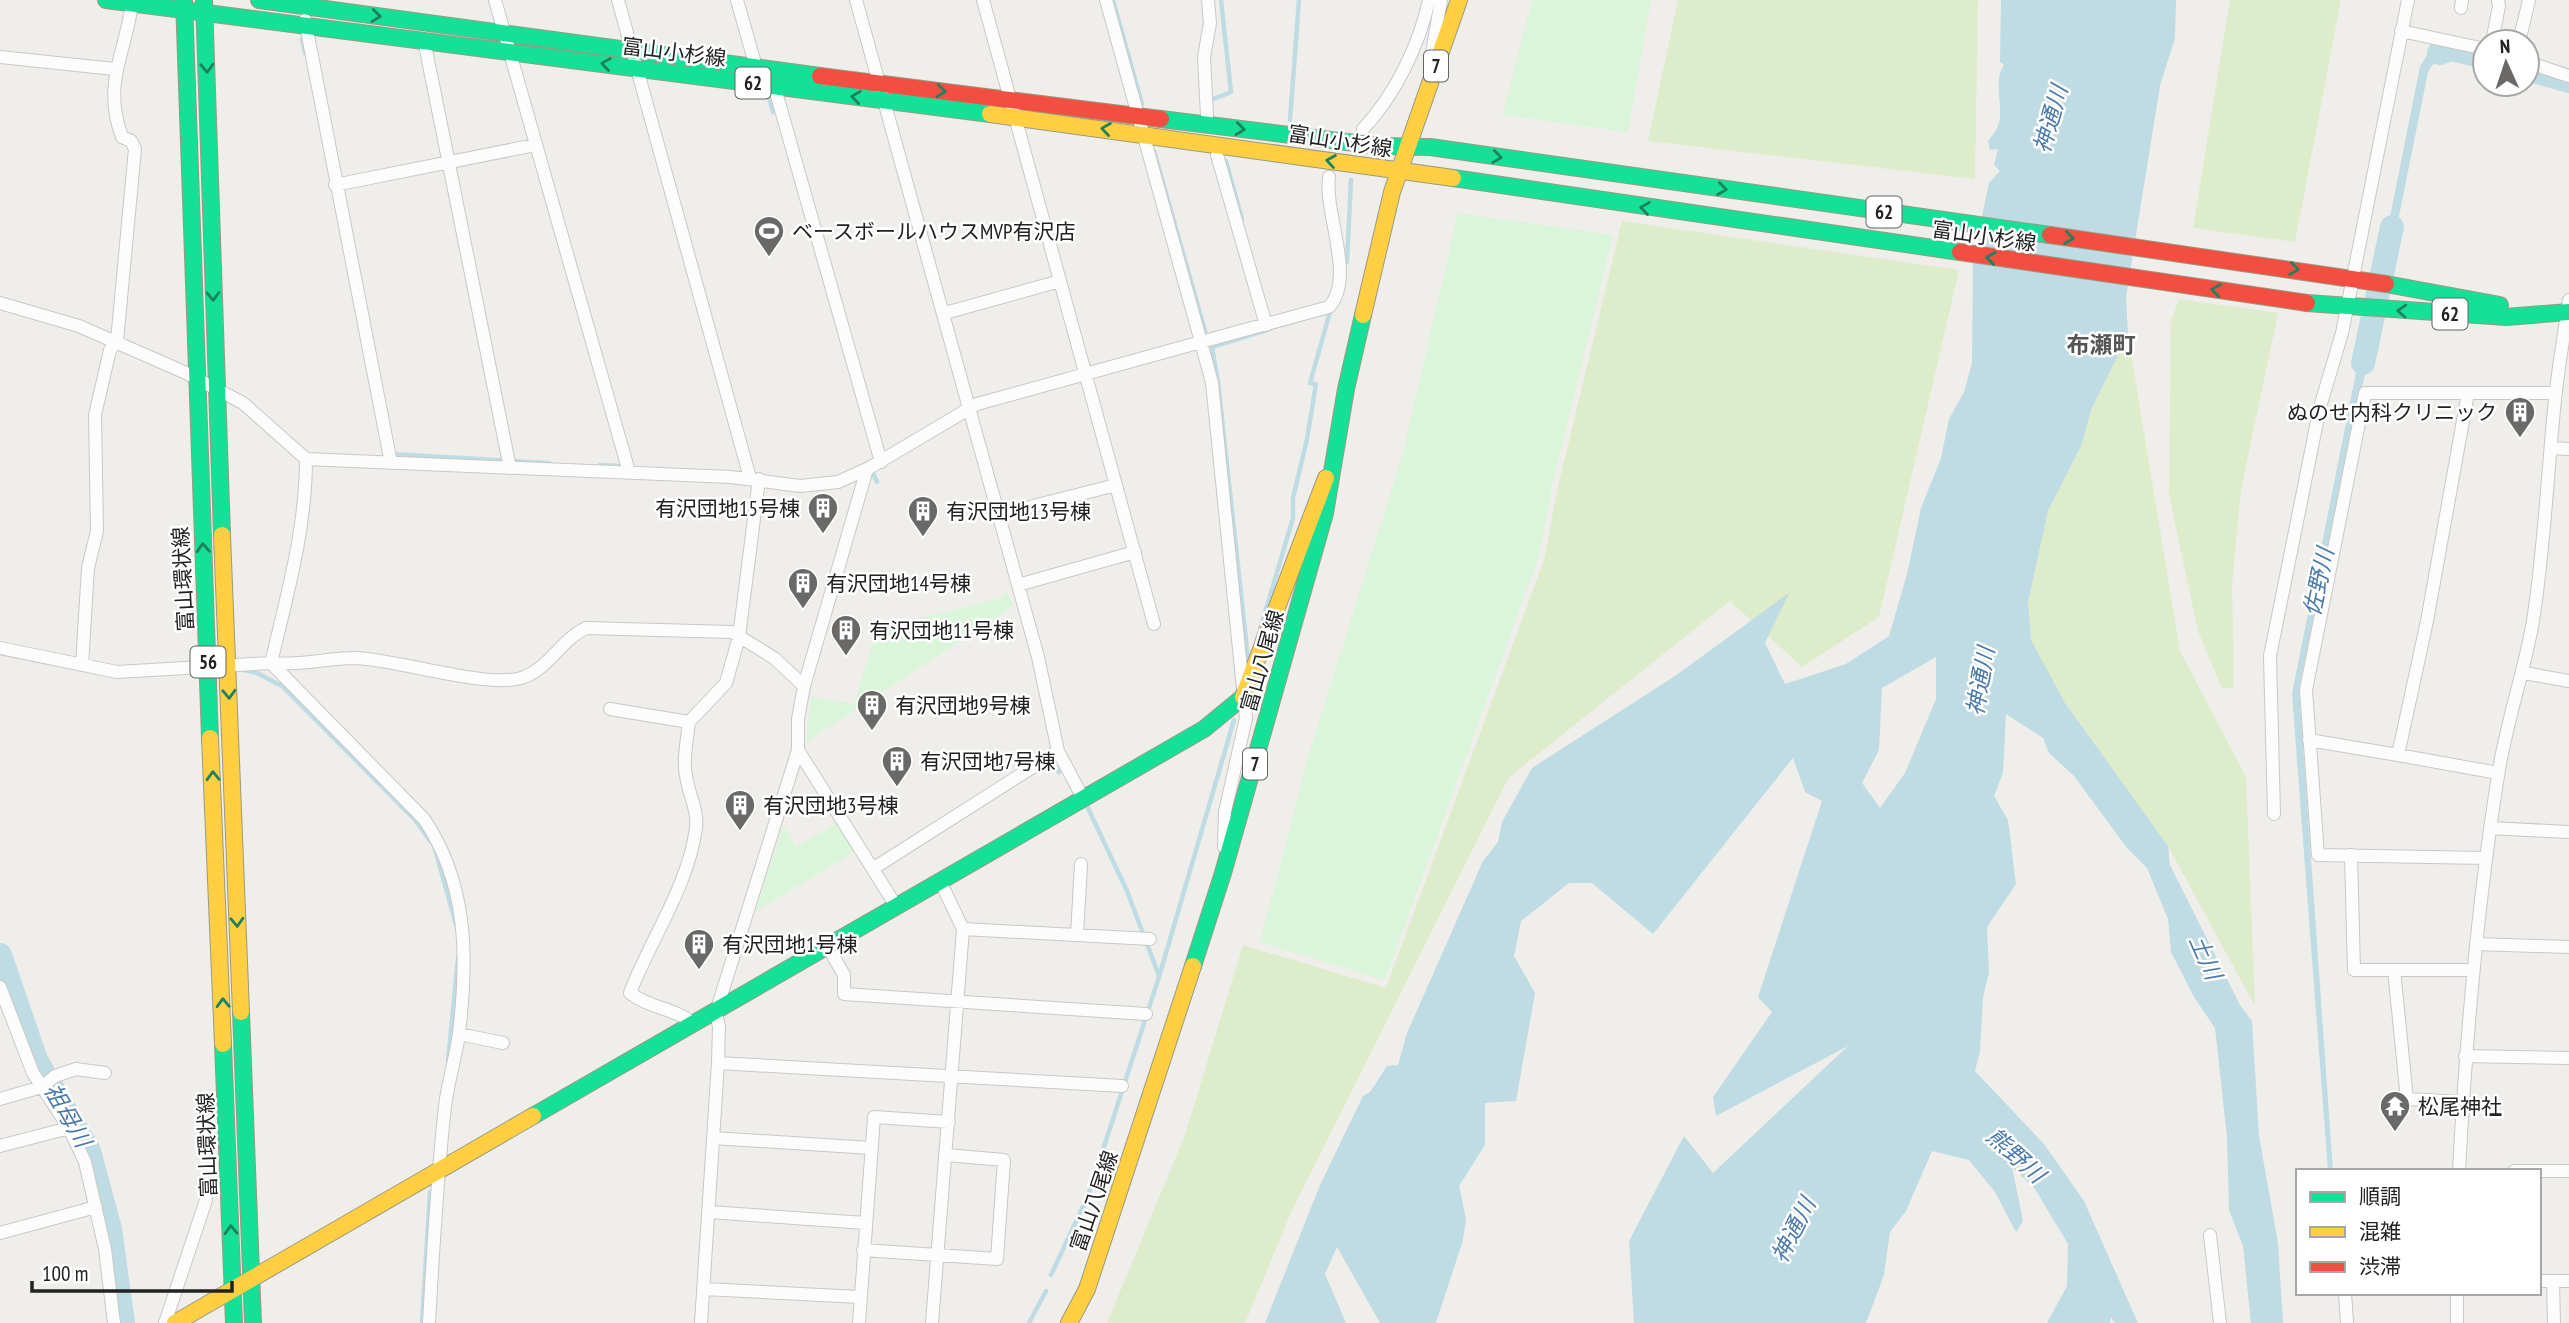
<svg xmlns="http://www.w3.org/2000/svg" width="2569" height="1323" viewBox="0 0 2569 1323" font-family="'PT Sans Narrow','Noto Sans JP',sans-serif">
  <rect width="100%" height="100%" fill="#f0eeeb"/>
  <path fill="#ddeccb" d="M1678,0H1978L1975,179L1648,141Z
    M2230,0H2341L2295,242L2193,228Z
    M1622,221L1959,270L1879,617L1802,667L1730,601L1509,777L1292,1210L1245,1323H1107L1185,1135L1243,945L1386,988L1544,560L1557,491Z
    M2179,299L2278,313L2241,490L2232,585L2234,687L2222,689L2198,631L2169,495L2171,321Z
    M2128,335L2180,651L2246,777L2255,1006L2168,846L2065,703L2031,641L2028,602L2048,511L2082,444L2091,410Z"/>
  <path fill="#daf5da" d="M1532,0H1651L1628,132L1503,115Z
    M1458,213L1613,235L1552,486L1539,556L1385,980L1260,942L1310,751L1403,453Z
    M1007,592L1014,606L806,742L811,697L854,704L877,629L1000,598Z
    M836,824L854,852L755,912L783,825L796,847Z"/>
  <path fill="#bfdbe3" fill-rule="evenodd" d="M2001,0H2176L2175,38L2160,86L2126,297L2128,335L2091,410L2082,444L2048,511L2028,602L2031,640L2065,703L2168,846L2170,865L2240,1005L2252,1021L2259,1136L2278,1243L2283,1323H2251L2243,1246L2229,1210L2227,1137L2215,1028L2194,997L2171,952L2168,919L2147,868L2127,848L2074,776L2049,753L2043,738L2006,714L2003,773L1994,796L2008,820L2016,884L1987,927L1989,973L1983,997L1980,1051L1975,1071L2044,1144L2084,1201L2138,1323H2115L2111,1317L2110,1323H2047L2067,1286L2068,1244L2035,1189L2012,1167L2023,1221L2016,1232L1995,1192L1969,1160L1932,1151L1906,1211L1890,1232L1884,1275L1866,1323H1634L1629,1241L1684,1136L1713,1173L1848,1046L1716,1116L1713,1097L1772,1012L1758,997L1822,801L1805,792L1793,758L1653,934L1592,883H1569L1521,921L1514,956L1535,993L1516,1101L1485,1103V1145L1459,1186L1466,1219L1463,1240L1436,1323H1380L1337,1247L1325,1274L1346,1323H1265L1320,1185L1363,1096L1370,1092L1387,1066L1398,1065L1407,1033L1483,861L1498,842L1502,822L1532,768L1675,676L1789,593L1765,643L1785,684L1846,664L1889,636L1907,574L1921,508L1941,458L1949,419L1964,392L1972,363L1973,259L1989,183L2000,171L1994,165L1998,149L1990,150L1988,141C1991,137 1996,131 1998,126C2005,106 1992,83 2004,65L2000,62ZM1936,657V699L1905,773L1880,808L1862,783L1879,750L1882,688Z
    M2447,45L2470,48V57C2451,53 2438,54 2428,72L2390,261L2382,258L2420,66L2428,54Z
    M2374,331L2299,688L2333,1171H2328L2292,694L2364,332Z"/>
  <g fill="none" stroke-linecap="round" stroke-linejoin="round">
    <path stroke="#bfdbe3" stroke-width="4.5" d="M1113,0L1142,104
      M302,39L305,53
      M769,98L773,112
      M1211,100L1231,92L1221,0
      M1290,120L1299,0
      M1154,151L1206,334
      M1226,161L1242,219
      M1347,262L1351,180
      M390,454L549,463
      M600,465L620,466
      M873,473L877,482
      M1257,640L1293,518V498L1307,439L1316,384L1310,383L1330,312
      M1249,667L1218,382L1212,347L1270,329
      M244,670L257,673L282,686L415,820L431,842
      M1052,763L1059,772
      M1087,806L1127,891L1159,976
      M435,849L456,925
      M448,1061L458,958
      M1051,1275L1088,1196L1159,977L1234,720
      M422,1323L430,1192
      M1029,1323L1046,1291"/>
    <path stroke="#bfdbe3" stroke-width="24" d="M2439,53L2452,49L2485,57
      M2527,69L2569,81
      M2363,363L2392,227
      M0,955L36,1060L89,1151L110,1229L123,1323"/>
    <g stroke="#c9c8c7" stroke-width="14">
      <path id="street" d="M495,0L629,472
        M618,0L750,478
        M737,0L756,67
        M856,0L1038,657L1058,751L1084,800
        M983,0L1154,624
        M1106,0L1201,342L1329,307C1356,278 1324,214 1329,177
        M2461,8L2462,0
        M305,20L391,463
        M2401,31L2485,49
        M424,40L510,468
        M2492,42L2499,6L2498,0
        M2519,42L2529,0
        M0,57L114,69
        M1431,59L1441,0
        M2527,62L2569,76
        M774,85L881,462
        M1207,116L1204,57L1210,23L1208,0
        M1363,129C1395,95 1419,46 1429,0
        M1217,155L1266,325
        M335,185L535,145
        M0,303L79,326L186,373L243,403L306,459L731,477L800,486L838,482L869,468L977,404L1201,342L1212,383L1246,718L1225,812L1224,847
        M945,313L1060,281
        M2468,393L2427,621L2398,755L2498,773
        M2551,448L2569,449
        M306,459C306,529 287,595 271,663C299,666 327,658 355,658C397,659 490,690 524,677C550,667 562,639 586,628L732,632L774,658L804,686
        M998,515L1116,485
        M1018,585L1135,552
        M0,648L117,672L271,663L424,819C468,884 468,958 459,1033C456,1057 448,1081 445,1106C437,1178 433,1251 429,1323
        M82,665L88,568L97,531L95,415L110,350L117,341L135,149L131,141L122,137C102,83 126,53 132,3
        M2524,673L2569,681
        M610,709L689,722
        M2309,740L2398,755
        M798,750L896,906
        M2274,814L2270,656L2320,407L2342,333L2408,0
        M2490,828L2569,832
        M2351,855L2354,970H2473
        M2485,858L2318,855L2306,690L2365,393H2556
        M874,868L1058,751
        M963,929L1150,939
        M1077,935L1081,864
        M2476,944L2569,947
        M828,947L844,975V994L1146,1014
        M2394,970L2407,1099L2462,1102
        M0,987L33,1073L69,1128L85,1162L105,1249L114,1323
        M693,1023C674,1008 649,1008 630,993C651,938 688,887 696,828C698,811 690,797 687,781C682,762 687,741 689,722L726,683L739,637L759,479
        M459,1034L503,1043
        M2465,1056L2569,1058
        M718,1063L1122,1086
        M0,1099L42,1087L55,1076L76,1069L105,1073
        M713,1138L871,1148
        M0,1146L69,1128
        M2459,1171C2466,1038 2477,907 2498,776C2506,723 2524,673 2533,621C2544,551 2547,480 2554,410C2557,373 2564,337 2569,300
        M2514,1171H2569
        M709,1212L865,1223
        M0,1233L96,1207
        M2210,1235L2220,1323
        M863,1250L997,1259L1004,1160L947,1155
        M2539,1281H2569
        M2553,1281L2554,1323
        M704,1289L860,1297
        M2345,1293L2347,1323
        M165,1323L206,1200
        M701,1323L718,1063L719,1027L716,1012L798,750V719L804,686L867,469
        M859,1323L874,1117L949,1122
        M932,1323L963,929L941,883
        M2457,1323V1293"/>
    </g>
    <g stroke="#999a82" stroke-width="18">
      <path id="fast" d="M106,0L990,114
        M184,0L210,738
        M259,0L820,76
        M204,1L222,535
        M1161,119L1379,146L1430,147L2050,235
        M1453,178L1960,252
        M2386,284L2500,305
        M2307,303L2506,317L2569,312
        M1193,966L1223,873L1325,513L1346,389L1363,315
        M241,1012L253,1323
        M223,1044L234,1323
        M533,1116L1204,729L1243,697"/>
    </g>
    <g stroke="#999a82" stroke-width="18">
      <path id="slow" d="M990,114L1453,178
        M1363,315L1392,192L1459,0
        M222,535L241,1012
        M1243,697L1326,478
        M210,738L223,1044
        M175,1323L533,1116
        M1069,1323L1087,1289L1193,966"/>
    </g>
    <g stroke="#999a82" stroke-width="18">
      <path id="jam" d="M820,76L1161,119
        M2050,235L2386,284
        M1960,252L2307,303"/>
    </g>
    <use href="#street" stroke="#fdfcfc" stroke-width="12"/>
    <use href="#fast" stroke="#16e098" stroke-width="16"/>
    <use href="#slow" stroke="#ffcf43" stroke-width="16"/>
    <use href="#jam" stroke="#f24e42" stroke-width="16"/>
  </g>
  <defs><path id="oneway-chevron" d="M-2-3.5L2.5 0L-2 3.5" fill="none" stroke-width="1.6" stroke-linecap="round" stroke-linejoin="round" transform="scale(1.75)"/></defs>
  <g stroke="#1c815d">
    <use href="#oneway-chevron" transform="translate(376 16) rotate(7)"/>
    <use href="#oneway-chevron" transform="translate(606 64) rotate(-172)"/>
    <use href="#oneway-chevron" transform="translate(207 68) rotate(88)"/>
    <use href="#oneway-chevron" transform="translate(941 91) rotate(6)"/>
    <use href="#oneway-chevron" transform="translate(856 97) rotate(-172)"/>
    <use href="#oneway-chevron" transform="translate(1106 129) rotate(-172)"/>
    <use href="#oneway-chevron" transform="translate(1240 129) rotate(7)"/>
    <use href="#oneway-chevron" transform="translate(1497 157) rotate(8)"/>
    <use href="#oneway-chevron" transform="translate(1331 161) rotate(-171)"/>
    <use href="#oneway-chevron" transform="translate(1722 189) rotate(8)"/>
    <use href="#oneway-chevron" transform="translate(1645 208) rotate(-172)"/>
    <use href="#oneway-chevron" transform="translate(2069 238) rotate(8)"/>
    <use href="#oneway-chevron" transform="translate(1991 258) rotate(-172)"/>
    <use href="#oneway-chevron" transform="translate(2294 269) rotate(8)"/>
    <use href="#oneway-chevron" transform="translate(2216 290) rotate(-172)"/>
    <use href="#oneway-chevron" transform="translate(213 296) rotate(88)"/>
    <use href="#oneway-chevron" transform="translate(2402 311) rotate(-177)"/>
    <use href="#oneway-chevron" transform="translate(203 548) rotate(-93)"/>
    <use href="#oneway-chevron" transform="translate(229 694) rotate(88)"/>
    <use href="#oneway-chevron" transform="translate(213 776) rotate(-92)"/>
    <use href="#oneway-chevron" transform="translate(237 922) rotate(88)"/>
    <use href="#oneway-chevron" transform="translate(223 1003) rotate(-92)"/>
    <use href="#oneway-chevron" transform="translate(231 1230) rotate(-92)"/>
  </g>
  <defs>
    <g id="stadium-pin" transform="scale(1.575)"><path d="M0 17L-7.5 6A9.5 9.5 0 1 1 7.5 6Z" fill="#6a6968" stroke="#fff"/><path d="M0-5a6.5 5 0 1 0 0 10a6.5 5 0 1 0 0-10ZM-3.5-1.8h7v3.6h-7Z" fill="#fff"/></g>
    <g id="building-pin" transform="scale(1.575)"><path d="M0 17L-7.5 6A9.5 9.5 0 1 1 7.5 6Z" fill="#6a6968" stroke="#fff"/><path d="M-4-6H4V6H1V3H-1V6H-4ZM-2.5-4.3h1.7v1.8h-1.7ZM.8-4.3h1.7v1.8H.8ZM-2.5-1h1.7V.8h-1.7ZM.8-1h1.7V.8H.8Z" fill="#fff"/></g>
    <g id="temple-pin" transform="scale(1.575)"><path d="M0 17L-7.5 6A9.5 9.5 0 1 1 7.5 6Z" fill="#6a6968" stroke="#fff"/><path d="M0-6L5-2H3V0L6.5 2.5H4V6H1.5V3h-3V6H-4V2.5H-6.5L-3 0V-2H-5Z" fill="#fff"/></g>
  </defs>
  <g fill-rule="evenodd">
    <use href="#stadium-pin" x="769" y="231"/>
    <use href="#building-pin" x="2520" y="412"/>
    <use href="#building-pin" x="823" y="508"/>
    <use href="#building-pin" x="923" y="511"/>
    <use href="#building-pin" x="803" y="583"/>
    <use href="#building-pin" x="846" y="630"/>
    <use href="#building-pin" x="872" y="705"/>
    <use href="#building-pin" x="897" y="761"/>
    <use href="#building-pin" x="740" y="805"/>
    <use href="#building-pin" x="699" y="944"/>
    <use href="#temple-pin" x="2395" y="1106"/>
  </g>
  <g text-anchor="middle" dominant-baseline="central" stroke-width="5" stroke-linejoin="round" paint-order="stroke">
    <g fill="#fff" stroke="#646464" stroke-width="2">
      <rect x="1424" y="50.5" width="24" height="31" rx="5"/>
      <rect x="735.5" y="67.5" width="35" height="31" rx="5"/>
      <rect x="1866.5" y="196.5" width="35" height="31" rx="5"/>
      <rect x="2432.5" y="298.5" width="35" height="31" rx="5"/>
      <rect x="190.5" y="646.5" width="35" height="31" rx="5"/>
      <rect x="1243" y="748.5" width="24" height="31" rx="5"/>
    </g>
    <g font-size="19" font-weight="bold" fill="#222">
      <text x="1436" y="66">7</text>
      <text x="753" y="83">62</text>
      <text x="1884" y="212">62</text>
      <text x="2450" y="314">62</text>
      <text x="208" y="662">56</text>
      <text x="1255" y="764">7</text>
    </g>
    <g font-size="21" fill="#222" stroke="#fff">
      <text transform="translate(674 52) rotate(7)">富山小杉線</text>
      <text transform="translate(1340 141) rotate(9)">富山小杉線</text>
      <text transform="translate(1984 236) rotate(8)">富山小杉線</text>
      <text transform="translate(183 579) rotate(-93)">富山環状線</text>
      <text transform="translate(1262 661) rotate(-74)">富山八尾線</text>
      <text transform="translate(207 1145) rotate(-92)">富山環状線</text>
      <text transform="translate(1094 1201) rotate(-71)">富山八尾線</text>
    </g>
    <g font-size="21" fill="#222" stroke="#fff" text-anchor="start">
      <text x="792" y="231">ベースボールハウスMVP有沢店</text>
      <text x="2497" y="412" text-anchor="end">ぬのせ内科クリニック</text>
      <text x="800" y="508" text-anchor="end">有沢団地15号棟</text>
      <text x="946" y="511">有沢団地13号棟</text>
      <text x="826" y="583">有沢団地14号棟</text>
      <text x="869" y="630">有沢団地11号棟</text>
      <text x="895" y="705">有沢団地9号棟</text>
      <text x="920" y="761">有沢団地7号棟</text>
      <text x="763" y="805">有沢団地3号棟</text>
      <text x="722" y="944">有沢団地1号棟</text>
      <text x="2418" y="1106">松尾神社</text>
    </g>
    <g font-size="23" font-style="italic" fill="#4a7aab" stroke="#fff">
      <text transform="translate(2050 119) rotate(-74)">神通川</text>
      <text transform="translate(2318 582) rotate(-78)">佐野川</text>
      <text transform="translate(1980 681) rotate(-80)">神通川</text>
      <text transform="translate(2206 957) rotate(66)">土川</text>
      <text transform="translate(68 1115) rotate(60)">祖母川</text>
      <text transform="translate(2016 1155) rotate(42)">熊野川</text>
      <text transform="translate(1793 1230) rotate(-63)">神通川</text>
    </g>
    <g font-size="23" font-weight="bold" fill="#555" stroke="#fff">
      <text x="2101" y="344">布瀬町</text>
    </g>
  </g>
  <rect x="2296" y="1169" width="245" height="126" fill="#ffffff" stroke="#a7a7a7" stroke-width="2"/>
  <rect x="2310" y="1192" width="35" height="10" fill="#16e098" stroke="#a7a7a7" stroke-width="2"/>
  <text x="2359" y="1204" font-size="21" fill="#222222">順調</text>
  <rect x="2310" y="1227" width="35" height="10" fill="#ffcf43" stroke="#a7a7a7" stroke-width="2"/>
  <text x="2359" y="1239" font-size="21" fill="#222222">混雑</text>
  <rect x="2310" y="1262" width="35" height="10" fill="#f24e42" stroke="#a7a7a7" stroke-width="2"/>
  <text x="2359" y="1274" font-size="21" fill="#222222">渋滞</text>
  <g transform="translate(2506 63) rotate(357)"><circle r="33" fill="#ffffff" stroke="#a7a7a7" stroke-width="2"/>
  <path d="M0-5L12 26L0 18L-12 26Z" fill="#6a6968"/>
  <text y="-10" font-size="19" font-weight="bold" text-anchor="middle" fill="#222222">N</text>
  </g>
  <path d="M32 1281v10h200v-10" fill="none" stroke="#222222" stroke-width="3.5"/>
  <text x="42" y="1281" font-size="21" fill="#222222" stroke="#ffffff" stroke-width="5" paint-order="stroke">100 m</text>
</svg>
